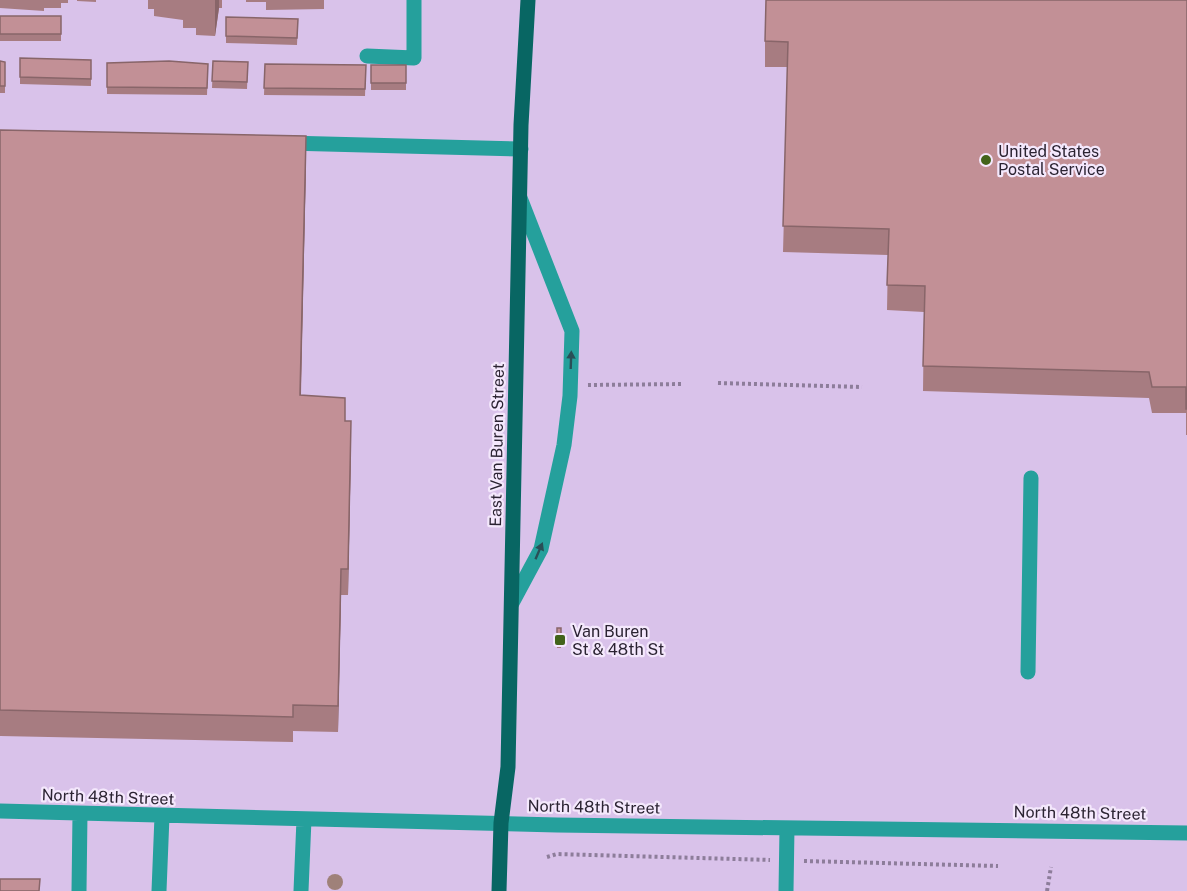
<svg xmlns="http://www.w3.org/2000/svg" width="1187" height="891" viewBox="0 0 1187 891" font-family="'Public Sans',sans-serif">
  <rect width="100%" height="100%" fill="#d9c2ea"/>
  <g fill="none" stroke-linecap="round" stroke-linejoin="round">
    <path stroke="#8d7d9a" stroke-width="4" stroke-dasharray="3 3" stroke-linecap="butt" d="M718,383L862,387
      M588,385L684,384
      M547,857L557,854L770,860
      M804,861L998,866
      M1047,891L1051,867"/>
    <path stroke="#25a09c" stroke-width="15" d="M367,56L414,58V0
      M287,143L521,149
      M512,603L541,549L564,445L570,396L572,331L520,198
      M1028,672L1031,478
      M0,811L557,825L1187,833
      M79,891L80,814
      M159,891L162,816
      M301,891L304,819
      M786,891L787,828"/>
    <path stroke="#086663" stroke-width="15" d="M499,891L501,823L508,767L521,125L528,0"/>
  </g>
  <circle fill="#9f8179" cx="335" cy="882" r="8"/>
  <path fill="#a77c81" d="M0,0H68V3H61V8H44V11L0,8Z
    M77,0H96V2L77,1Z
    M148,0H222V8H219L215,36L196,35V28H183V20L154,16V9H148Z
    M246,0H324V9L266,10V2H246Z
    M1187,0V435H1186V413H1152L1149,398L923,391L924,312L887,310L888,255L783,252L788,67H765V41Z
    M0,16H61V41H0Z
    M226,17L298,19L297,45L226,43Z
    M20,58L91,60V86L20,84Z
    M0,61L5,62V93H0Z
    M213,61L248,62L247,89L212,88Z
    M107,63L208,64L207,95L107,94Z
    M265,64L366,65L365,96L264,95Z
    M371,65H406V90H371Z
    M0,130L306,162L301,395L345,421L351,447L348,595H341L338,732L293,731V742L0,736Z
    M557,628H561V648H557Z"/>
  <path fill="#886569" d="M215,0H219V8L215,36Z
    M306,136V162L300,421V395Z
    M351,421V447L348,595V569Z
    M341,569V595L338,732V706Z"/>
  <path fill="#c29096" stroke="#886569" stroke-width="1.5" d="M766,0H1187V409H1186V387H1152L1149,372L923,366L925,286L887,285L889,229L783,226L788,42L765,41Z
    M0,16H61V34H0Z
    M226,17L298,19L297,38L226,36Z
    M20,58L91,60V79L20,77Z
    M0,61L5,62V86H0Z
    M169,61L208,64L207,88L107,87V63Z
    M213,61L248,62L247,82L212,81Z
    M265,64L366,65L365,89L264,88Z
    M371,65H406V83H371Z
    M0,130L306,136L300,395L345,398V421H351L348,569H341L338,706L293,705V717L0,710Z
    M557,628H561V641L557,642Z
    M0,879H40L39,891H0Z"/>
  <defs><path id="oneway-solid" d="M-6-.8H1V-3.2L6.5 0L1 3.2V.8H-6Z" transform="scale(1.5)"/></defs>
  <g fill="#294f57">
    <use href="#oneway-solid" transform="translate(571 360) rotate(-88)"/>
    <use href="#oneway-solid" transform="translate(539 551) rotate(-67)"/>
  </g>
  <g fill="#42631a" stroke="#f4e8fc" stroke-width="2">
    <circle cx="986" cy="160" r="6"/>
    <rect x="554" y="634" width="12" height="12" rx="3"/>
  </g>
  <g text-anchor="middle" dominant-baseline="central" stroke-width="4.5" stroke-linejoin="round" paint-order="stroke">
    <g font-size="16" fill="#2b2332" stroke="#f4e8fc" text-anchor="start">
      <text x="998" y="151">United States<tspan x="998" dy="18">Postal Service</tspan></text>
      <text x="572" y="631">Van Buren<tspan x="572" dy="18">St &amp; 48th St</tspan></text>
    </g>
    <g font-size="16" fill="#2b2332" stroke="#f4e8fc">
      <text transform="translate(497 445) rotate(-89)">East Van Buren Street</text>
      <text transform="translate(108 797) rotate(2)">North 48th Street</text>
      <text transform="translate(594 807) rotate(1)">North 48th Street</text>
      <text transform="translate(1080 813) rotate(1)">North 48th Street</text>
    </g>
  </g>
</svg>
